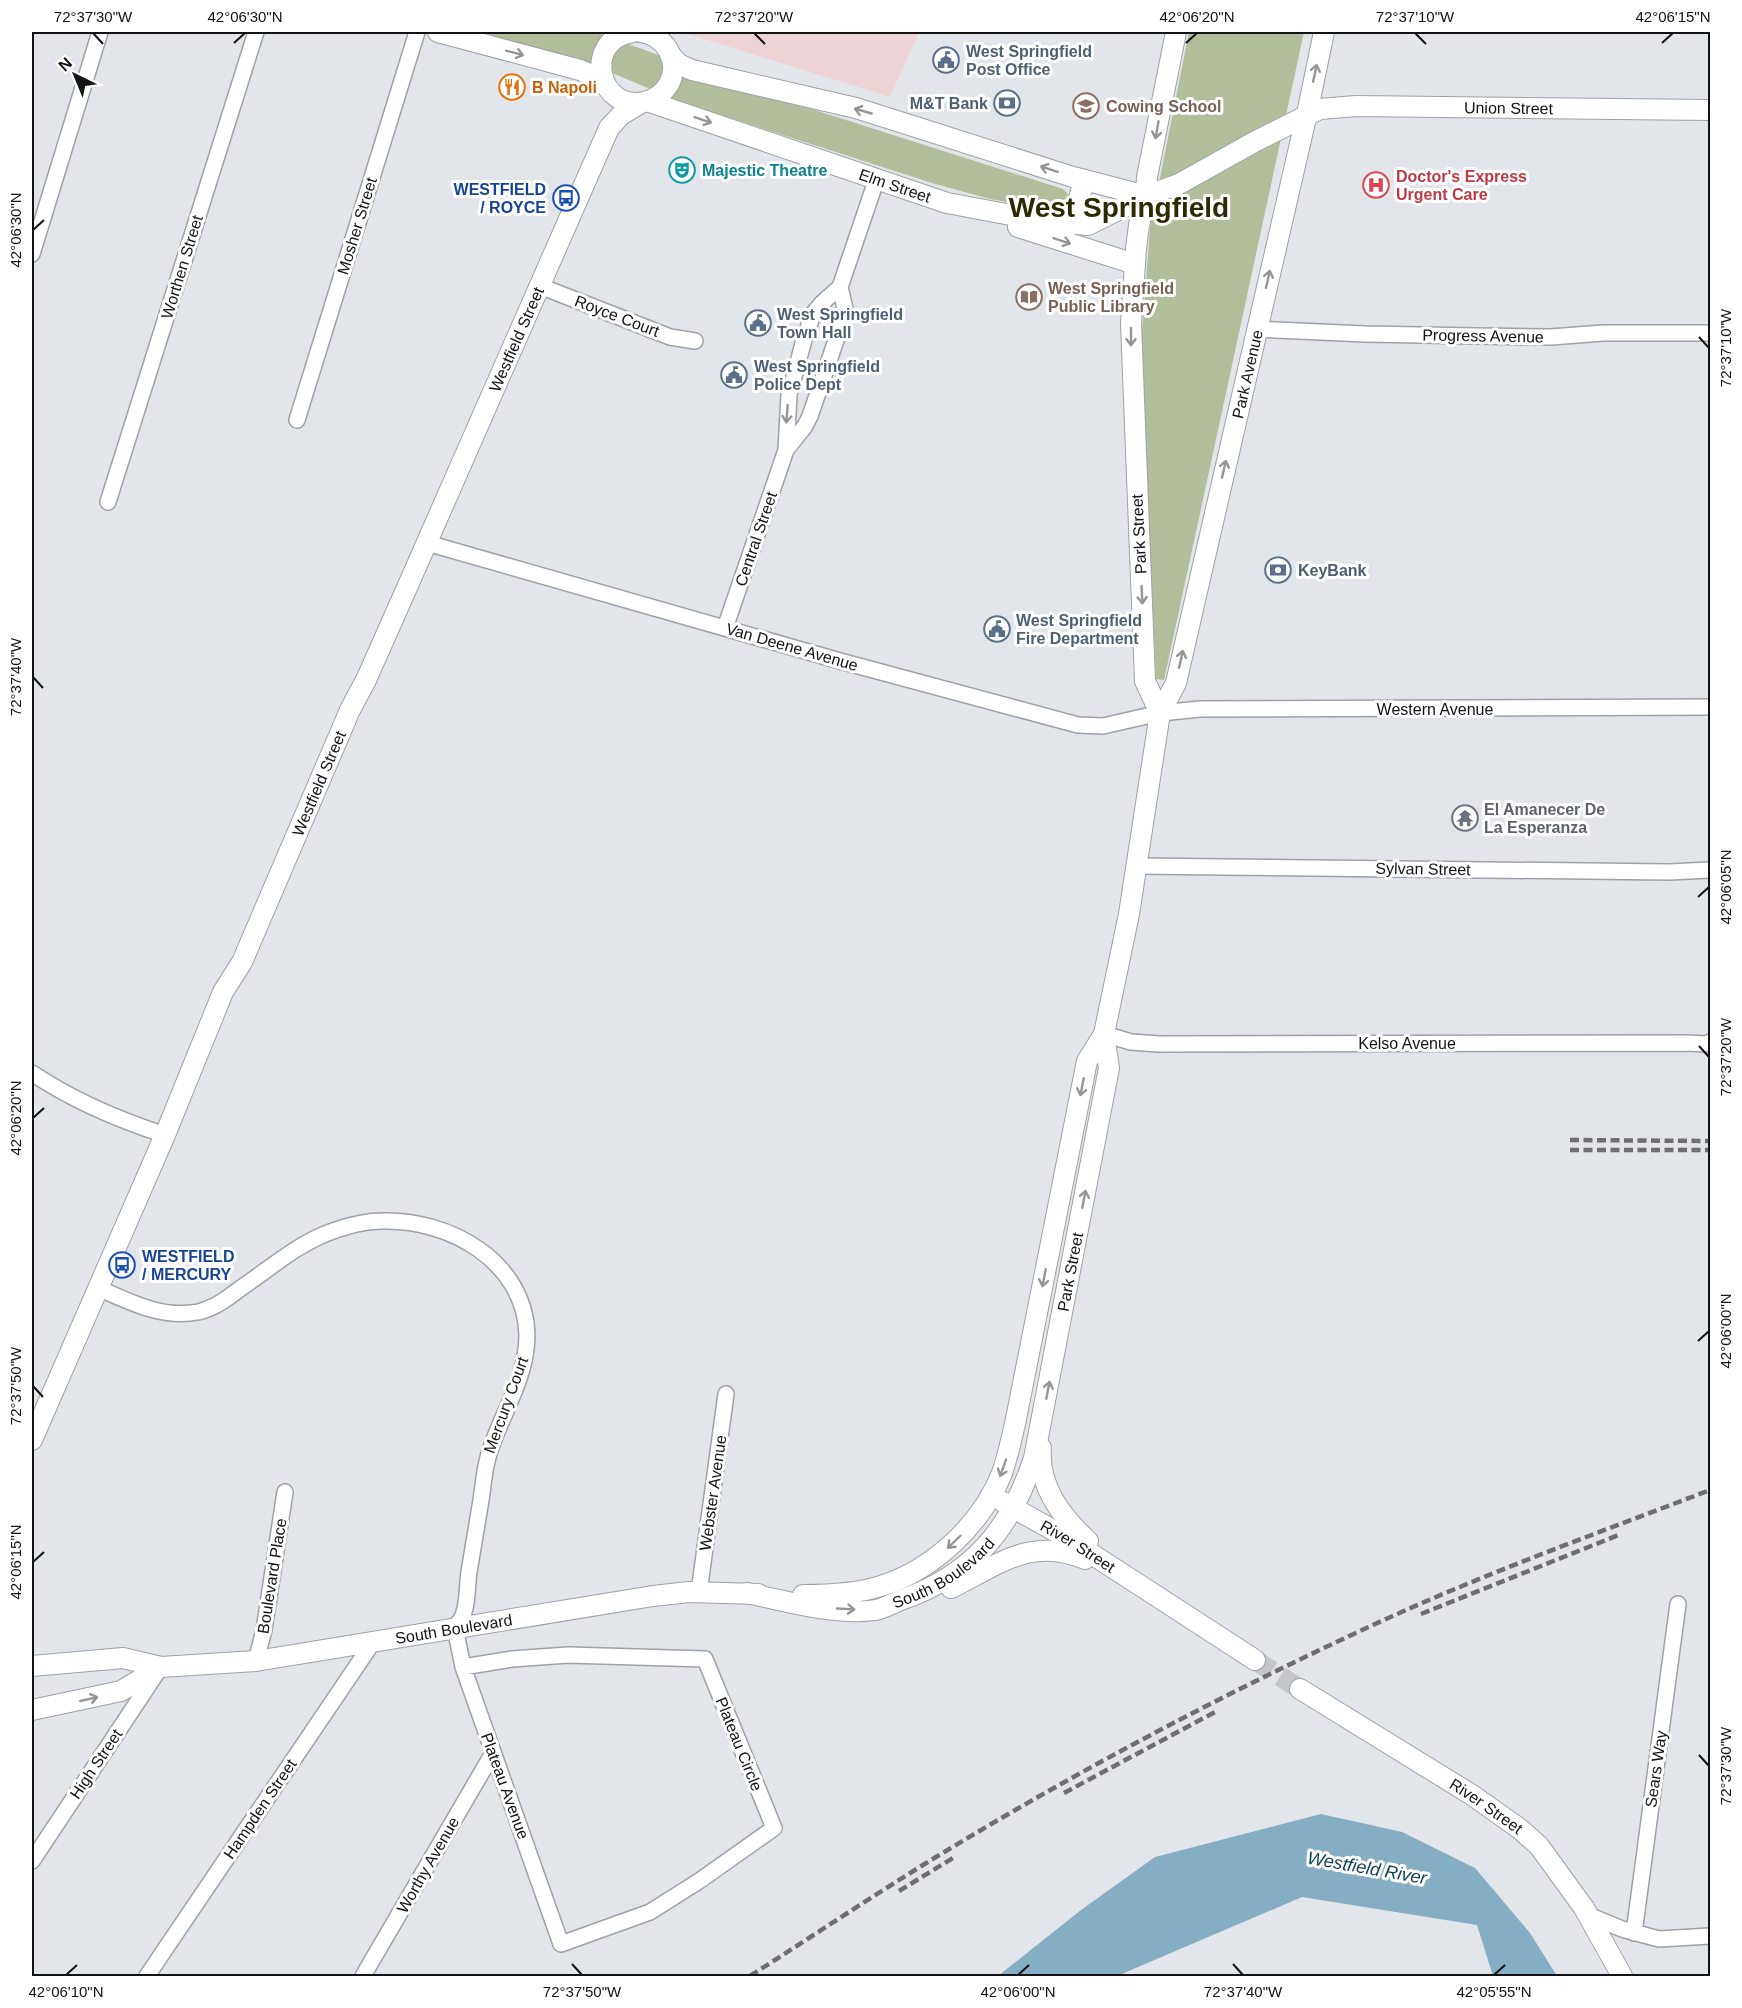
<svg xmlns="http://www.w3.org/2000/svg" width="1742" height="2008" viewBox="0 0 1742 2008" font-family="Helvetica,sans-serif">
  <rect width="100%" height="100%" fill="#e2e5ea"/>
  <path fill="#eed3d6" d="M682,32H919L890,97Z"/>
  <path fill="#b2bd99" d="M481,32H592L598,33L780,99L1063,189L1072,198L1070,209L1064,212L990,199L932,183L684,103L600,68Z
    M1189,32H1304L1164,680L1156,679L1141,345L1150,228Z"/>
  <path fill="#85adc3" d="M1321,1814L1402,1832L1475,1868L1530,1933L1557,1976H1493L1477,1925L1302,1897L1117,1976H998L1081,1910L1155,1857Z"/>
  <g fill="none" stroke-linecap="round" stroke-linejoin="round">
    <path stroke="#c3c6ca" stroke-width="20" stroke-dasharray="20 10" stroke-linecap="butt" d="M1255,1660L1300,1689"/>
    <g stroke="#9ea1a6" stroke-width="18">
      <path id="minor" d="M32,254L100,32
        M540,286L670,337L695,341
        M1256,329L1365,334L1478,336L1551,337L1603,333H1710
        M297,420L417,32
        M786,450L805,426L810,416L843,320L845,309L840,287
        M108,502L256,32
        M427,543L840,661L1078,725L1103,726L1160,713L1200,709L1710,707
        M725,628L786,450L789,395L804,340L813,314L822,303L840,287L877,178
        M1136,866L1669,872L1710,870
        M1104,1034L1131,1042L1159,1044L1686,1043L1706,1044L1710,1042
        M32,1073C72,1100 119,1120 165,1135
        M98,1288C130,1302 162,1319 198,1312C215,1308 228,1298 241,1288C269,1269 294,1247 325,1234C343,1227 363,1221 382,1221C449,1219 525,1261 527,1335C527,1374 506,1407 493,1442C485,1461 484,1480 481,1500C477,1524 473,1548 469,1572C467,1585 468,1600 464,1612C463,1618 458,1623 455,1628L463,1667L561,1944L650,1912L699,1881L774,1828L705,1659L568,1655L512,1659L463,1667
        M699,1592L726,1394
        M256,1661L264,1630L285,1492
        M32,1861L158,1671
        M1588,1915L1622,1929L1659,1939L1710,1936
        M1634,1933L1678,1604
        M147,1976L373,1642
        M363,1976L493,1753"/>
    </g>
    <g stroke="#9ea1a6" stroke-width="22">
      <g id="major">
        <path d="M438,32L580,70L597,77L606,85"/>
        <path d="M633,32C581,39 598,116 648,101C657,98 664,92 669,84C681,60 665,36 641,32"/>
        <path d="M670,55L679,64L692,70L856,108L1073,177L1146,196"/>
        <path id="s1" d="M647,101L947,203L1038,220L1088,225L1146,196L1179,184L1256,141L1320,109L1356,106L1710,110"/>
        <path d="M1072,224L1084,180"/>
        <path d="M1018,227L1135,264"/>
        <path id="s2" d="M1160,713L1176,683L1308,109L1324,32"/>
        <path id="s3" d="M32,1440L165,1135L223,992L242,962L350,710L366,680L409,583L609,128L621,115L641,103"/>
        <path d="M1041,1448C1038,1487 1062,1517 1088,1541"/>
        <path id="s4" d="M1003,1502L1067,1538L1255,1660"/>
        <path d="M951,1588C998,1565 1031,1536 1085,1559"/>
        <path id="s5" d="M747,1593C784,1601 838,1616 875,1610C883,1609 893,1603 901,1600C972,1575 1011,1529 1034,1458L1109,1068L1104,1034L1129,914L1160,713L1145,681L1131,323L1136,249L1139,225L1146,196L1147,177L1176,32"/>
        <path d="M803,1595C829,1595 856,1594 881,1586C933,1570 982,1524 1002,1473C1008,1456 1012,1437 1016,1419L1087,1061L1104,1034"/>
        <path id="s6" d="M32,1666L123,1658L161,1667L256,1661L653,1596L689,1592L758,1594"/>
        <path id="s7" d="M1300,1689L1472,1795L1520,1829L1539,1846L1584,1908L1622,1976"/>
        <path d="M32,1710L121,1691L161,1667"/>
      </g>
    </g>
    <use href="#minor" stroke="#fff" stroke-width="15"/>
    <use href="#major" stroke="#fff" stroke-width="20"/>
    <path stroke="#6d6e72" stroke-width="4.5" stroke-dasharray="9 4.5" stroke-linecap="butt" d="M1570,1140L1710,1141
      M1570,1150H1710
      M1421,1614L1621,1534
      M1064,1793L1215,1712
      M899,1891L953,1858
      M750,1976C808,1939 865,1901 923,1865C1068,1776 1219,1696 1373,1625C1483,1574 1598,1533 1710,1490"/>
  </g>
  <defs><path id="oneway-shaft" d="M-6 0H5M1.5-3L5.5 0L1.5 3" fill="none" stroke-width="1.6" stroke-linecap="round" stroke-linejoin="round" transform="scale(1.5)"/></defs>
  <g stroke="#959596">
    <use href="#oneway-shaft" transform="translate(515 53) rotate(15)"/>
    <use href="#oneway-shaft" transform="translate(1315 73) rotate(-78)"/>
    <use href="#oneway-shaft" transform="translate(863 111) rotate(-164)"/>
    <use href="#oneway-shaft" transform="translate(703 120) rotate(18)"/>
    <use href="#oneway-shaft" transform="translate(1157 130) rotate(100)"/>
    <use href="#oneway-shaft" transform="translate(1049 169) rotate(-162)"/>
    <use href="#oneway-shaft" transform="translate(1062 241) rotate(18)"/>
    <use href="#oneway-shaft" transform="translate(1268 279) rotate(-77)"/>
    <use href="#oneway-shaft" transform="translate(1131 337) rotate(90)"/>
    <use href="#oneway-shaft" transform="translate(787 414) rotate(94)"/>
    <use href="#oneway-shaft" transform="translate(1224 469) rotate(-77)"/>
    <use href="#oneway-shaft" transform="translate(1142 595) rotate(87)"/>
    <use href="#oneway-shaft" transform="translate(1181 659) rotate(-77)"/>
    <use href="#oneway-shaft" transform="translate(1082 1087) rotate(101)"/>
    <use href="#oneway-shaft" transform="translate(1084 1199) rotate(-79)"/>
    <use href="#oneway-shaft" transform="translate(1044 1278) rotate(101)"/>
    <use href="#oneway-shaft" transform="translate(1048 1390) rotate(-79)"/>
    <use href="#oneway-shaft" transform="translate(1003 1468) rotate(110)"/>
    <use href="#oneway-shaft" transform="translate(954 1542) rotate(136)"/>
    <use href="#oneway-shaft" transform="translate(846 1609) rotate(3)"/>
    <use href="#oneway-shaft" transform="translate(89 1699) rotate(-13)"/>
  </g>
  <path fill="none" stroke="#131315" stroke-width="2" d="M93,33L103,44M754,33L765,44M1415,33L1426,44M234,43L245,33M1186,43L1197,33M1662,43L1673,33M33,230L44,220M1699,337L1709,348M33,677L43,688M1698,897L1709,887M1699,1046L1709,1057M33,1118L44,1108M1698,1341L1709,1331M33,1386L43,1397M33,1562L44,1552M1699,1755L1709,1766M572,1964L582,1975M1233,1964L1243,1975M66,1975L77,1965M1018,1975L1029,1965M1494,1975L1505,1965"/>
  <defs>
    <g id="civic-ring" transform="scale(1.35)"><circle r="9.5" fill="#fff" stroke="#5c6f8a" stroke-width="1.5"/><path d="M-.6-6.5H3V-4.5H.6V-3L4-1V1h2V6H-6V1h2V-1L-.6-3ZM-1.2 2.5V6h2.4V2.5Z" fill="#5c6f8a"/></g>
    <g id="restaurant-ring" transform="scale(1.35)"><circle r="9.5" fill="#fff" stroke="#e8710a" stroke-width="1.5"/><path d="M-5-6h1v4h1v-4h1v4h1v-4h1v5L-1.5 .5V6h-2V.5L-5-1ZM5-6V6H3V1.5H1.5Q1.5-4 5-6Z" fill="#e8710a"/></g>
    <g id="bank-ring" transform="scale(1.35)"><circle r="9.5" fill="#fff" stroke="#5c6f8a" stroke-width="1.5"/><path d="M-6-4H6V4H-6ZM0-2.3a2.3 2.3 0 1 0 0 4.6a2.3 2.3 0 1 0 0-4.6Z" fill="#5c6f8a"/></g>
    <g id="school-ring" transform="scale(1.35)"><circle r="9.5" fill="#fff" stroke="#8d6e63" stroke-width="1.5"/><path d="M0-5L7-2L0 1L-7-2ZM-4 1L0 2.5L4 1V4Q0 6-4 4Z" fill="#8d6e63"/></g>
    <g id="theatre-ring" transform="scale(1.35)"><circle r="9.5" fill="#fff" stroke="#0f9aa8" stroke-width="1.5"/><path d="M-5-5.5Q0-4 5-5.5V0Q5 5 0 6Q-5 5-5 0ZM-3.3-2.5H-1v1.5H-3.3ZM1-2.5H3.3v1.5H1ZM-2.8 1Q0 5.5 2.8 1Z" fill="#0f9aa8"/></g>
    <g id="hospital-ring" transform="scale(1.35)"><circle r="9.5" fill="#fff" stroke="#e0444e" stroke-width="1.5"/><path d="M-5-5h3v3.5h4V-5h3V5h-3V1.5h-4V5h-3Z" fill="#e0444e"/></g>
    <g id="bus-ring" transform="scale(1.35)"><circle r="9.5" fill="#fff" stroke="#1a4fb4" stroke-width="1.5"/><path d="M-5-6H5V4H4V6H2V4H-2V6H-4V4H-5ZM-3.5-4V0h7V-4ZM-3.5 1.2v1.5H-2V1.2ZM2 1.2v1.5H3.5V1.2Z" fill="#1a4fb4"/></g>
    <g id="library-ring" transform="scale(1.35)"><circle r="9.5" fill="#fff" stroke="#8d6e63" stroke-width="1.5"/><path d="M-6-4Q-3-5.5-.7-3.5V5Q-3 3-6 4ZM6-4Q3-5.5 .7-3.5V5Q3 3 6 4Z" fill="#8d6e63"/></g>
    <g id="temple-ring" transform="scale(1.35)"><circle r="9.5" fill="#fff" stroke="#6b7280" stroke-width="1.5"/><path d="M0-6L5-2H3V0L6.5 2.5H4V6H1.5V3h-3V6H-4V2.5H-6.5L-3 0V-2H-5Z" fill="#6b7280"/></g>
  </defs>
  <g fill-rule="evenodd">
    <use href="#civic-ring" x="946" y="60"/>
    <use href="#restaurant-ring" x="512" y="87"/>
    <use href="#bank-ring" x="1007" y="103"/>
    <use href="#school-ring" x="1086" y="106"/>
    <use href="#theatre-ring" x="682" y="170"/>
    <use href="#hospital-ring" x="1376" y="185"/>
    <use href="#bus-ring" x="566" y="198"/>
    <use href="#library-ring" x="1029" y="297"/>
    <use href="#civic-ring" x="758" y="323"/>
    <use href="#civic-ring" x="734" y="375"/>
    <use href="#bank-ring" x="1278" y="570"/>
    <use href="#civic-ring" x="997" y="629"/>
    <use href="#temple-ring" x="1465" y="818"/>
    <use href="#bus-ring" x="122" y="1265"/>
  </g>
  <g text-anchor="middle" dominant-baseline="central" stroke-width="6" stroke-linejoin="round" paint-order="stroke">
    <g font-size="16" font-weight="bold" fill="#4e5e75" stroke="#fff" text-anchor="start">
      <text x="966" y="51">West Springfield<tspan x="966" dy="18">Post Office</tspan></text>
      <text x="988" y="103" text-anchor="end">M&amp;T Bank</text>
      <text x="777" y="314">West Springfield<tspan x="777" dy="18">Town Hall</tspan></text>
      <text x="754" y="366">West Springfield<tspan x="754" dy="18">Police Dept</tspan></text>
      <text x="1298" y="570">KeyBank</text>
      <text x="1016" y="620">West Springfield<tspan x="1016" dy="18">Fire Department</tspan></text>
    </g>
    <g font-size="16" font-weight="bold" fill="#c56008" stroke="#fff" text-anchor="start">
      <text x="532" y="87">B Napoli</text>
    </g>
    <g font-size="16" font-weight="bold" fill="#785e54" stroke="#fff" text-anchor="start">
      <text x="1106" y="106">Cowing School</text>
      <text x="1048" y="288">West Springfield<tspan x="1048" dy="18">Public Library</tspan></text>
    </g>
    <g font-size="16" fill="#131315" stroke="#fff">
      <text stroke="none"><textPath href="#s1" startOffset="908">Union Street</textPath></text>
      <text stroke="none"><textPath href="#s1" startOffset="262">Elm Street</textPath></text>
      <text transform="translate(357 226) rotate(-73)">Mosher Street</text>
      <text transform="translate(182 267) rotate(-73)">Worthen Street</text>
      <text transform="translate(617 316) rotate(21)">Royce Court</text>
      <text transform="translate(1483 336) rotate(1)">Progress Avenue</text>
      <text stroke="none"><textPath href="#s3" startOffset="1203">Westfield Street</textPath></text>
      <text stroke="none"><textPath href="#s2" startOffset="351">Park Avenue</textPath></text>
      <text transform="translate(1139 534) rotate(-93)">Park Street</text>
      <text transform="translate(756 539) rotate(-71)">Central Street</text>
      <text transform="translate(792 647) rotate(16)">Van Deene Avenue</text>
      <text x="1435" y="709">Western Avenue</text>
      <text stroke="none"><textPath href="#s3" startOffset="717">Westfield Street</textPath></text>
      <text transform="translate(1423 869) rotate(1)">Sylvan Street</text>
      <text x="1407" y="1043">Kelso Avenue</text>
      <text stroke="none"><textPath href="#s5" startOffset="550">Park Street</textPath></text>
      <text transform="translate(506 1405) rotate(-70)">Mercury Court</text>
      <text transform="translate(713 1493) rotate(-82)">Webster Avenue</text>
      <text stroke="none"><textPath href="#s4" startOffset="87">River Street</textPath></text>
      <text stroke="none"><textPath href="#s5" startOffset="208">South Boulevard</textPath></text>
      <text transform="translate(272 1576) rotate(-81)">Boulevard Place</text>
      <text stroke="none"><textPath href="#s6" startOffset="426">South Boulevard</textPath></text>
      <text transform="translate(739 1744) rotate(68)">Plateau Circle</text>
      <text transform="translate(96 1764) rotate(-56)">High Street</text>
      <text transform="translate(1656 1769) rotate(-82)">Sears Way</text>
      <text transform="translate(505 1786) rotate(70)">Plateau Avenue</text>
      <text stroke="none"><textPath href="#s7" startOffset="220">River Street</textPath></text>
      <text transform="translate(260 1809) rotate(-56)">Hampden Street</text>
      <text transform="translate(428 1865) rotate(-60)">Worthy Avenue</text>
    </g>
    <g font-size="16" font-weight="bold" fill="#0d838f" stroke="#fff" text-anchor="start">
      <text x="702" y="170">Majestic Theatre</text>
    </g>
    <g font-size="16" font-weight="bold" fill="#be3a42" stroke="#fff" text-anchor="start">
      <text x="1396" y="176">Doctor's Express<tspan x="1396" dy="18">Urgent Care</tspan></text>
    </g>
    <g font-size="16" font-weight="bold" fill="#164399" stroke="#fff" text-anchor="end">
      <text x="546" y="189">WESTFIELD<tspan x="546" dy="18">/ ROYCE</tspan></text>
      <text x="142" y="1256" text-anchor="start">WESTFIELD<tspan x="142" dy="18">/ MERCURY</tspan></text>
    </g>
    <g font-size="16" font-weight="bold" fill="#5b616d" stroke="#fff" text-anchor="start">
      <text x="1484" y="809">El Amanecer De<tspan x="1484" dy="18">La Esperanza</tspan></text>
    </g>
    <g font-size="18" font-style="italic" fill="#0a3f57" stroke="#fff">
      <text transform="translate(1367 1868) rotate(10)">Westfield River</text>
    </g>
    <g font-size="28" font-weight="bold" fill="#2e2a00" stroke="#fff">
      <text x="1119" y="207">West Springfield</text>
    </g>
  </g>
  <rect width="1742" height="2008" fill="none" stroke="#ffffff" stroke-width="66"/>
  <g transform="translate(75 75) rotate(317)" stroke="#ffffff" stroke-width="4.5" paint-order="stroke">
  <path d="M0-4.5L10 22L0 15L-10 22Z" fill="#131315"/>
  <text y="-9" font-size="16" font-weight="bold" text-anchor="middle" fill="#131315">N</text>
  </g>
  <rect x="33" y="33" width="1676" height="1942" fill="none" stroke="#131315" stroke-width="2"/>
  <g font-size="15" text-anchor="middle" fill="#131315">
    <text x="93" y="22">72°37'30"W</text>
    <text x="245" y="22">42°06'30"N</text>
    <text x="754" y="22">72°37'20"W</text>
    <text x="1197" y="22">42°06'20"N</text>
    <text x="1415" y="22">72°37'10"W</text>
    <text x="1673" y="22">42°06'15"N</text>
    <text transform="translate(16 230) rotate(-90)" y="5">42°06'30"N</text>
    <text transform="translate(1726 348) rotate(-90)" y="5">72°37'10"W</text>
    <text transform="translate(16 677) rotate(-90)" y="5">72°37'40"W</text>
    <text transform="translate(1726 887) rotate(-90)" y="5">42°06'05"N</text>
    <text transform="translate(1726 1057) rotate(-90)" y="5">72°37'20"W</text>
    <text transform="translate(16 1118) rotate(-90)" y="5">42°06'20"N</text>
    <text transform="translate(1726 1331) rotate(-90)" y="5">42°06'00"N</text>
    <text transform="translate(16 1386) rotate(-90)" y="5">72°37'50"W</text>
    <text transform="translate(16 1562) rotate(-90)" y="5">42°06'15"N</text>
    <text transform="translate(1726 1766) rotate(-90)" y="5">72°37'30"W</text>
    <text x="66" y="1997">42°06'10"N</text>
    <text x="582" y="1997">72°37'50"W</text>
    <text x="1018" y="1997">42°06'00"N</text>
    <text x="1243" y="1997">72°37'40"W</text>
    <text x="1494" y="1997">42°05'55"N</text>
  </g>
</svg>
